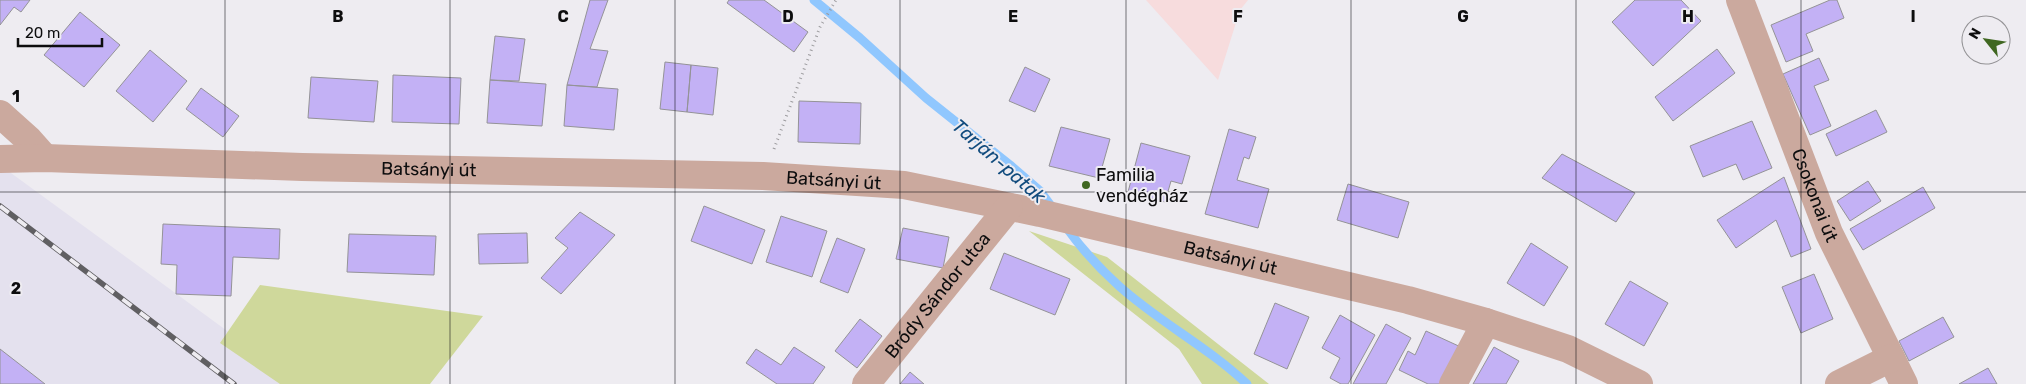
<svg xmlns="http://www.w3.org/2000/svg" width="2026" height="384" viewBox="0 0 2026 384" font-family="Rubik,sans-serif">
  <rect width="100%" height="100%" fill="#eeecf1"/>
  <path fill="#e4e1ee" d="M0,165L300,384H45L0,349Z"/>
  <path fill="#f7dcdd" d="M1146,0H1248L1240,10L1218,80Z"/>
  <path fill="#cfd89b" d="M1029,231L1107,257L1269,384H1202L1179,349Z
    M260,285L483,316L430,384H280L220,343Z"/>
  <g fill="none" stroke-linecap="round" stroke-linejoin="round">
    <path stroke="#90c7fe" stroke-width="9" d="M814,0L860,38L926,98L1010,165L1040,191L1054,210
      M1066,227C1081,248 1099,268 1119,286C1159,322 1208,347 1247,384"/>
  </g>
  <path fill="#c3b1f5" stroke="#949397" d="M0,0H30L21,12L14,7L0,25Z
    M590,0H608L590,49L608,51L597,87L567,85Z
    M729,0H764L808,32L794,52L727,3Z
    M1635,0H1681L1701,21L1653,66L1612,22Z
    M1830,0H1837L1844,18L1806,34L1813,51L1786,62L1771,25Z
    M80,12L120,45L84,87L44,55Z
    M495,36L525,39L519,81L490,80Z
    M1717,49L1735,73L1673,121L1655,97Z
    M150,50L187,81L153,122L116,91Z
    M1819,58L1829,80L1814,86L1831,126L1810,135L1783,74Z
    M665,62L691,65L687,112L660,109Z
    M691,65L718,68L713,115L687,112Z
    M1025,67L1050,79L1035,112L1009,101Z
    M393,75L461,78L459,124L392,122Z
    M311,77L378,81L374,122L308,118Z
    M490,80L546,84L542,126L487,123Z
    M567,85L618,89L614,130L564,126Z
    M201,88L239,116L223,137L186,109Z
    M799,101L861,103L860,144L798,142Z
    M1876,110L1887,132L1836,156L1826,134Z
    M1752,121L1772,168L1743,180L1736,164L1703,177L1690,146Z
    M1061,127L1110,139L1099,178L1049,166Z
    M1229,129L1256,137L1249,159L1244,157L1237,180L1269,189L1258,228L1205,214Z
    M1141,143L1190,156L1182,184L1171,181L1165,202L1128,192Z
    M1562,154L1635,193L1616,222L1542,178Z
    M1784,177L1811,249L1791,257L1776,220L1736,248L1717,220Z
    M1868,181L1881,201L1850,221L1837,201Z
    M1348,184L1409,202L1398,238L1337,220Z
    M1923,187L1935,208L1863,250L1850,229Z
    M704,206L765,230L752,264L691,241Z
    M580,212L615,235L561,294L541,278L568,248L555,238Z
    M781,216L827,231L812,277L766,262Z
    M163,224L280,229L279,259L233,257L231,296L176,294L177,265L161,264Z
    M903,228L949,237L943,268L896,259Z
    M527,233L528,263L479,264L478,234Z
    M349,234L436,236L434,275L347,272Z
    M837,238L865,249L848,293L820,282Z
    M1531,243L1568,267L1544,306L1507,283Z
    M1004,253L1070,279L1055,315L990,289Z
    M1814,274L1833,319L1801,333L1782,287Z
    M1630,281L1668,303L1644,346L1605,324Z
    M1275,303L1309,317L1287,369L1254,354Z
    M1340,315L1375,335L1348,384H1341L1330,378L1340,358L1322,348Z
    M1943,317L1954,337L1909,361L1899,341Z
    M860,319L882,336L857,368L835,351Z
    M1386,324L1411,338L1386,384H1353Z
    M1426,331L1463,348L1446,384H1428L1399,370L1408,351L1415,355Z
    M794,347L825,367L813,384H777L746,363L756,349L781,365Z
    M1494,347L1519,361L1506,384H1473Z
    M0,349L45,384H0Z
    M1988,368L1997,384H1959Z
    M910,372L924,384H900Z"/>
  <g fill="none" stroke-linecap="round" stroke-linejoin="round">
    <path stroke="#9c9b9e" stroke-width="3" stroke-dasharray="1 4" stroke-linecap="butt" d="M774,149L820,27L836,0"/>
    <g stroke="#cba99e" stroke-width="28">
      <path id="s1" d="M1740,0L1829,233L1904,384"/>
      <path d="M0,114L29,140L45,158"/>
      <path id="s2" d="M0,159L45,158L302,167L763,176L904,185L1040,213L1408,300L1486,322L1568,349L1639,384"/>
      <path id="s3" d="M866,384L1009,207"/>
      <path d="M1453,384L1486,322"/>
      <path d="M1839,384L1891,358"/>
    </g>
    <g stroke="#605f62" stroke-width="5.5">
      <path id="rail" d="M0,206L234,384"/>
    </g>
    <use href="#rail" stroke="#eeecf1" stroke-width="4" stroke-dasharray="11" stroke-linecap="butt"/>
  </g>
  <path fill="none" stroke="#0d0d0e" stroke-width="1" stroke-opacity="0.55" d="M225,0V384M450,0V384M675,0V384M900,0V384M1126,0V384M1351,0V384M1576,0V384M1801,0V384M0,192H2026"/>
  <circle fill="#406721" stroke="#eeecf1" stroke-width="2" cx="1086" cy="185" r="5"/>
  <g text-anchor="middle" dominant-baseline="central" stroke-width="4" stroke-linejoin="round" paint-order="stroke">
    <g font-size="18" fill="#0d0d0e" stroke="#eeecf1">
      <text stroke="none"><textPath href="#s2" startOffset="429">Batsányi út</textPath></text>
      <text stroke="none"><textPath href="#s2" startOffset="834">Batsányi út</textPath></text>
      <text stroke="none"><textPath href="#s1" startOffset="209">Csokonai út</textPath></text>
      <text stroke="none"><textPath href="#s2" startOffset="1239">Batsányi út</textPath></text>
      <text stroke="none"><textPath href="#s3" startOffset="114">Bródy Sándor utca</textPath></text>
    </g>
    <g font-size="18" fill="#0d0d0e" stroke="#eeecf1" text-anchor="start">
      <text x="1096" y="175">Familia<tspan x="1096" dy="21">vendégház</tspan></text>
    </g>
    <g font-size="19" font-style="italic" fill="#124c7e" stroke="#eeecf1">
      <text transform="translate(999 161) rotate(41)">Tarján-patak</text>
    </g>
  </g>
  <g font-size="16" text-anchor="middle" font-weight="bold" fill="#0d0d0e" stroke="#eeecf1" stroke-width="4" stroke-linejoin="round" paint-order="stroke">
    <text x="338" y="22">B</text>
    <text x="563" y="22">C</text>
    <text x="788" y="22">D</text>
    <text x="1013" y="22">E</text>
    <text x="1238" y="22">F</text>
    <text x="1463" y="22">G</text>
    <text x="1688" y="22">H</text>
    <text x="1913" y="22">I</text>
    <text x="16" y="102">1</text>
    <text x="16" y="294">2</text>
  </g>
  <g transform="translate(1986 40) rotate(300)"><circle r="24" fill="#eeecf1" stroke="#949396"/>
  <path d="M0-4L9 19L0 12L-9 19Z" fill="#406721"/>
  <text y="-8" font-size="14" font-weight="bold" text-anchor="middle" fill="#0d0d0e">N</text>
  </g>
  <path d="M18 38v8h84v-8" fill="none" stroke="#0d0d0e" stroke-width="2.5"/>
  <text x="25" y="38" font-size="15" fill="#0d0d0e" stroke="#eeecf1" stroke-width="4" paint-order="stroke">20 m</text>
</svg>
